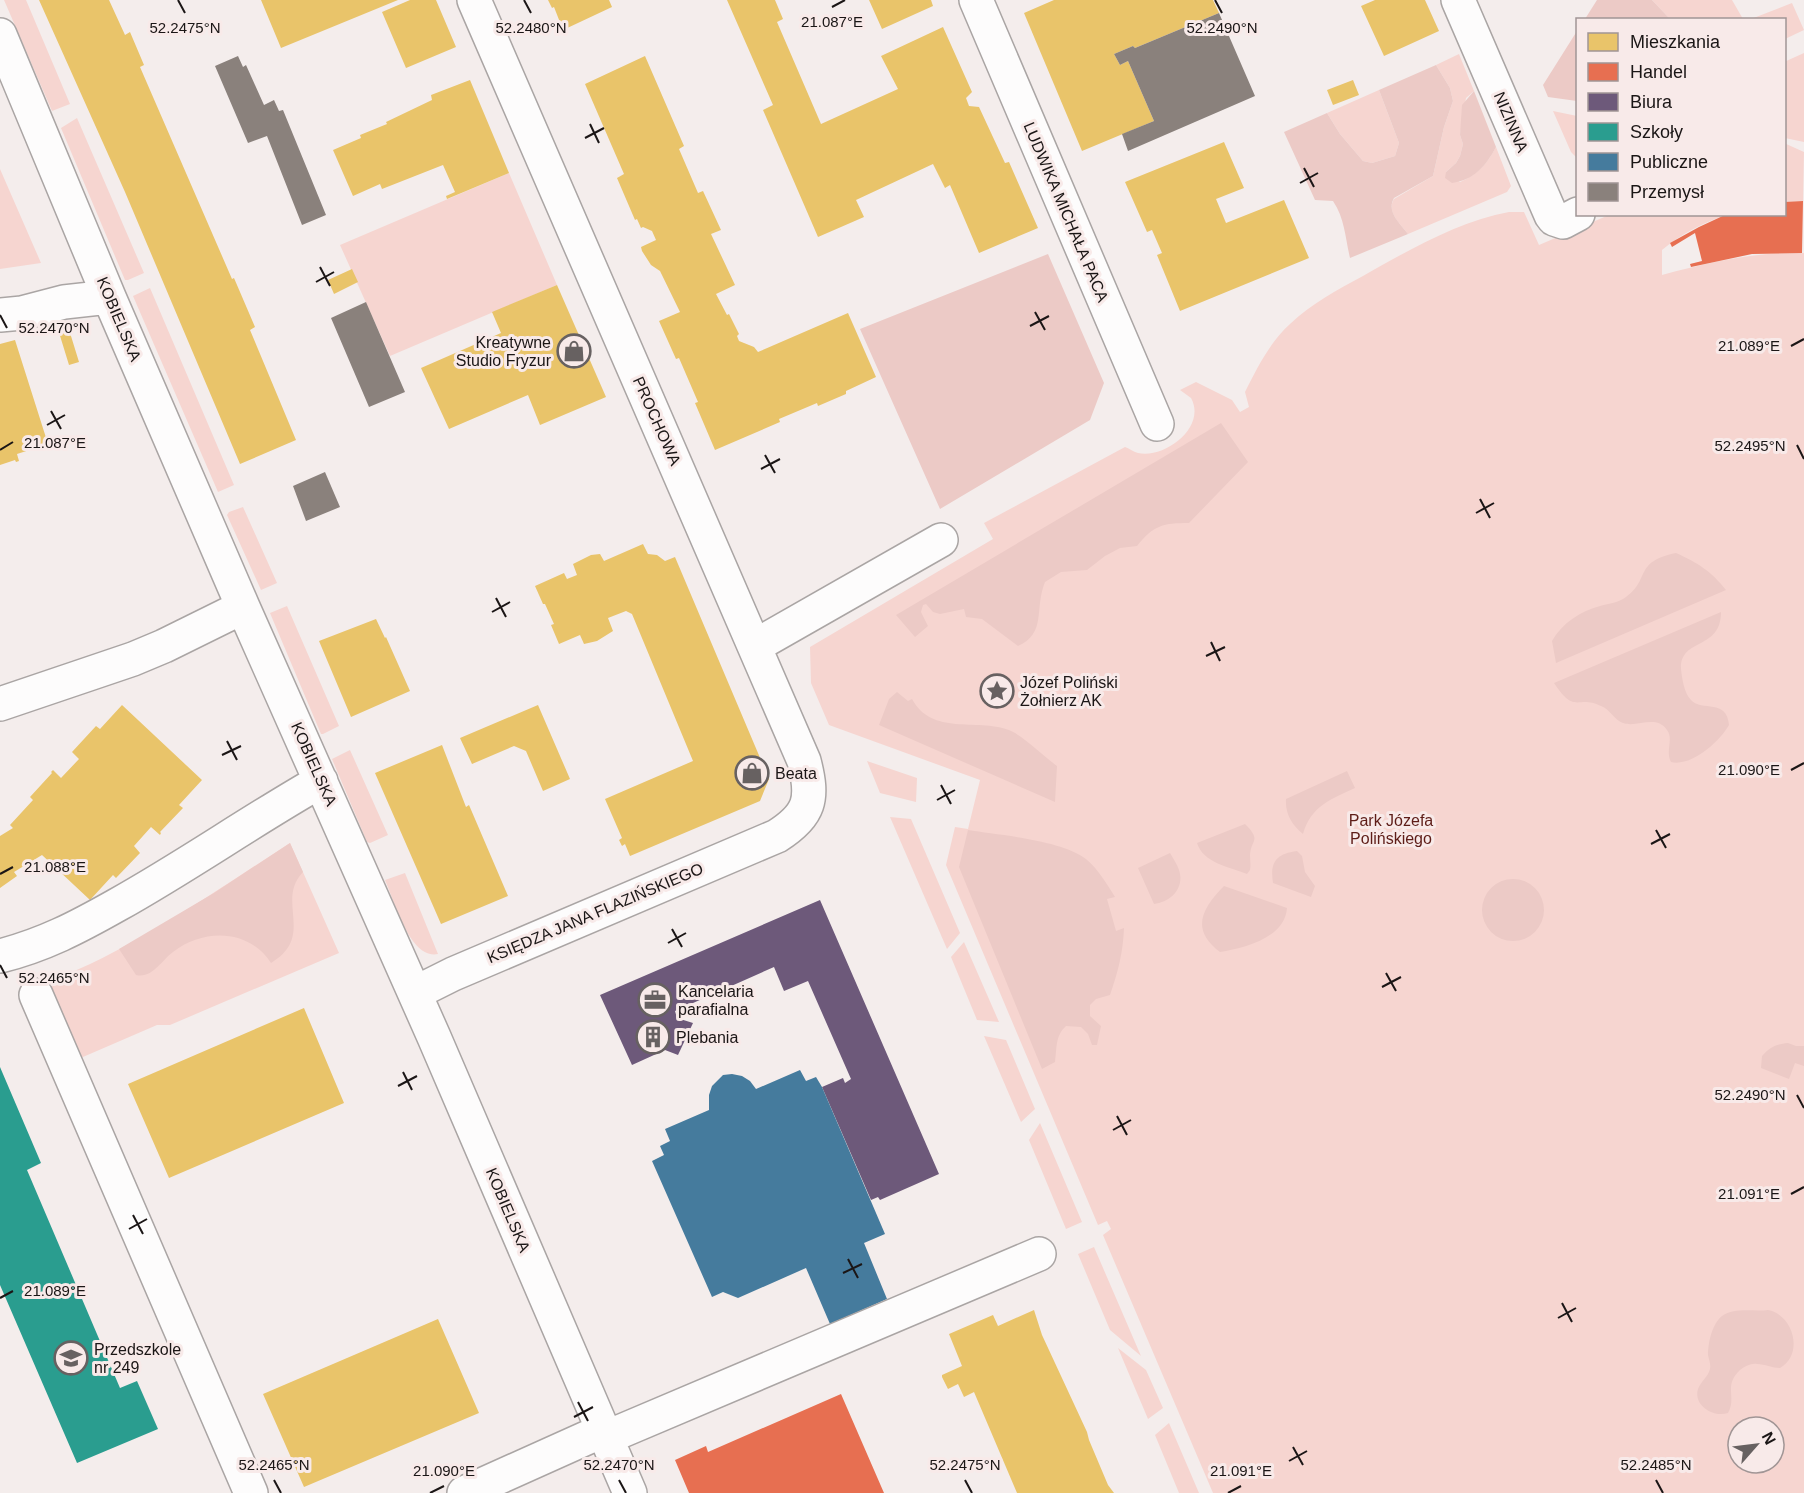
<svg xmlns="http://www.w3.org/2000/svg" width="1804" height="1493" viewBox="0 0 1804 1493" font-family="Helvetica,sans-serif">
  <rect width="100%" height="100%" fill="#f4edec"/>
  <path fill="#f6d5d0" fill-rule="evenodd" d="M4,0H26L70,104L52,111Z
    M1652,0H1732L1743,19H1670Z
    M1792,3L1804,30L1785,39L1784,20L1751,19Z
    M1804,53V142L1785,138L1784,62Z
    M1459,54L1474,91L1466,98L1460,135L1463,144L1460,156L1456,163L1446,172L1460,182C1478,174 1487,164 1496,147L1511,186L1507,192L1408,234C1400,223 1386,212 1394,199L1433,176L1444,127L1453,101L1450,88L1436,65Z
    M1379,90L1399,143L1395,156L1372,163L1363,161L1340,134L1327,113Z
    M1553,111L1577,116V158L1571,152Z
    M77,118L144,273L128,280H125L61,128Z
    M1784,143L1804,152L1803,201L1785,202Z
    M0,169L41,263L0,269Z
    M509,173L557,285L390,356L340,245Z
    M1509,212H1524L1539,245L1609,215H1727C1704,222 1681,234 1662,250V275C1710,262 1754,252 1804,253V1493H1213L1103,1235L1111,1229L1107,1221L1098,1225L946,865L955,827L968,829L980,780L829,725L811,683L810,647L993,539L984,523L1125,447C1129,448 1133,452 1138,453C1165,459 1207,427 1191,398L1180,390L1196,382L1232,400L1240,412L1249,407L1245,392C1257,368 1270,342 1290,324C1311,304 1337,290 1363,276C1407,251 1459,221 1509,212ZM1738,1427H1774V1463H1738Z
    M150,288L234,485L218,492L133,296Z
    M243,507L277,583L261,590L227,515L229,512Z
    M287,606L339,726L323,734H321L270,613Z
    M350,750L388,835L370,843L367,842L332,759Z
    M867,761L917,778L916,802L880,793Z
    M890,817L911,819L960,933L947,949Z
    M290,843L339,953L170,1025H157L76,1060L48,982C135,949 212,893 290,843Z
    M405,873L438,954C410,960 394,900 385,880Z
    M964,942L999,1022L977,1020L951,957Z
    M984,1036L1006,1040L1035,1109L1021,1122Z
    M1040,1123L1082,1222L1066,1229L1029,1140Z
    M1094,1247L1141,1356L1110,1330L1078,1254Z
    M1118,1348L1146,1370L1163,1408L1148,1419Z
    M1169,1423L1199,1493H1179L1155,1435Z"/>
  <path fill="#eccac6" d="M1597,0H1652L1670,19H1585Z
    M1577,31V101L1548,97L1543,85Z
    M1436,65L1450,88L1453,101L1444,127L1433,176L1394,198C1386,212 1400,223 1408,234L1350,258C1345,237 1345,219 1333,201L1315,200L1284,132L1327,113L1340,134L1363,161L1372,163L1395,156L1399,143L1379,90Z
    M1474,91L1496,147C1486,166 1474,180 1452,183L1445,178L1446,172L1456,163L1460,156L1463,144L1460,135L1462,105Z
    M1048,254L1104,383L1090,420L940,509L860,329Z
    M1221,423L1248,462L1189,523C1163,523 1154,525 1137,546L1120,548L1105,556L1087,570L1061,572L1045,582C1034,609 1047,633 1018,646L982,619L966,617L964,609L940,614L933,612L926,604L923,605L921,612L928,626L915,637L896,615Z
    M1676,553C1698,563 1711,571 1726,590L1556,663L1552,641C1562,623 1581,611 1600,606C1610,603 1618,603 1626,597C1651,579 1633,562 1676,553Z
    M1721,612C1721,651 1680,637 1681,669C1682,678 1684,693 1691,700C1702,712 1727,698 1729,725C1720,741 1692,767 1671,762C1665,751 1674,739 1667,730C1656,714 1637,728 1623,723C1614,720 1610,709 1601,706C1577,694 1576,716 1554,683Z
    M897,692L908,701L912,699C932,736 976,718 1009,730C1022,735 1045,757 1057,766L1055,802L879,725L889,699Z
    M1347,771L1355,788C1331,799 1311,806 1303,834C1292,825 1285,814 1286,799Z
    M1245,824C1262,841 1251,839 1250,855C1250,860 1251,865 1250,870L1247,874C1230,867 1203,863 1197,843Z
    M968,830C999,835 1062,840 1086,859C1098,869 1107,884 1115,897L1107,899L1116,931L1124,928C1123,953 1118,972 1110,995L1096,999L1090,1005V1016L1101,1026L1097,1045H1092L1088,1034L1081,1027L1066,1026C1055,1036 1057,1048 1055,1062L1042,1069L959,867Z
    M290,843L303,872C275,901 316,936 271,963C249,929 204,928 173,952C162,960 152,979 136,975L119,949L214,893Z
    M1297,851L1302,856L1305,872L1315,886L1311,897L1273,883C1270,863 1275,854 1297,851Z
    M1170,853C1173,858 1177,864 1179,870C1185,888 1171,902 1154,904L1138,868Z
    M1482 910a31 31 0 1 1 62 0a31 31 0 1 1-62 0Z
    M1224,886L1287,908C1285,938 1244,948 1220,952C1190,930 1202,908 1224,886Z
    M1788,1043L1796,1046H1804V1066L1795,1063L1789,1079L1761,1068L1762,1056C1770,1047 1776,1044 1788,1043Z
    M1768,1310C1794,1315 1804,1355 1780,1368C1772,1368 1765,1364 1757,1364C1751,1363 1744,1367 1740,1370C1723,1386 1737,1397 1728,1413C1713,1418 1693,1405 1698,1389C1701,1381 1708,1377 1710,1369C1711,1364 1709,1360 1708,1355C1708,1343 1712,1324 1722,1316C1735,1307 1753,1312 1768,1310Z"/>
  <path fill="#e9c46a" d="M39,0H109L125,35L130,32L144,65L140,67L232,279L234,278L255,327L250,330L296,440L240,464L125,192Z
    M261,0H398L281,48Z
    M410,0H436L456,47L406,68L382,12Z
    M548,0H609L612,7L563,30L554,7L552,8Z
    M727,0H775L783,19L777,22L821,124L898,89L881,56L943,27L972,92L966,98L969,106L979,107L1005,163L1009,162L1038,228L979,253L950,185L945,188L933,164L856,200L864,217L818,237L763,110L773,105Z
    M869,0H931L933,6L882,29Z
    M1054,0H1213L1219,13L1135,48L1133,46L1114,54L1120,65L1128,61L1154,121L1082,151L1024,13Z
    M1375,0H1425L1439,31L1384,56L1361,6Z
    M645,56L684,146L679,149L698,193L703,191L721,230L711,234L735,285L716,294L727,315L729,314L739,334L737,336L739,341L754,347L758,352L848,313L876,377L846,391V394L818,406L817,403L779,419L780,422L715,450L695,403L698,402L679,358L676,359L659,321L680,312L660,271L651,265L642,251L641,247L656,240L652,231L643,227L641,228L637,219L635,220L617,178L624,174L585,84Z
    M470,80L509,173L447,199L446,196L455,192L443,165L382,189L380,184L353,196L333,150L361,138L360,135L387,124L386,122L432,100L431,95Z
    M1353,80L1359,95L1333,105L1327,90Z
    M1224,142L1244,188L1216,199L1226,223L1284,200L1309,258L1180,311L1157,255L1162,253L1152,230L1147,232L1125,182Z
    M352,269L358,282L334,294L328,280Z
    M557,285L606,397L540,425L528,395L449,429L421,368L501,333L492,312Z
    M67,323L79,362L69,365L57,326Z
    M15,340L48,444L17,454L19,461L16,462L15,460L0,465V344Z
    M643,544L648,554L657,555L665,561L675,557L769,779L760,801L630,856L625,844L622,846L619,840L622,838L605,799L693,761L632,614L626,611L608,618L613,631L597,641L584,644L580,635L559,644L551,625L554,624L545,604H543L535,586L564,573L567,579L577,575L573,564L591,555L600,554L604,561Z
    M376,619L385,638L386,637L410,691L351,717L319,641Z
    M122,705L202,780L179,805L183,808L160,832L161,833L160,835L151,827L134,846L140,853L116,878L113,875L90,900L42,855L14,872L17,876L0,888V836L13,828L10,825L33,800L30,797L52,773L51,772L53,770L61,778L79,759L72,752L96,726L100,729Z
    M538,705L570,779L543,791L526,751L514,746L472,764L460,738Z
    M442,745L466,807L469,805L508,896L441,924L375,773Z
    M304,1008L344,1103L169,1178L128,1084Z
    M1034,1310L1042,1335L1087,1432L1089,1440L1108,1485L1114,1493H1017L974,1392L964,1397L958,1384L948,1389L942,1377V1375L962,1366L949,1334L993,1315L998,1326Z
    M438,1319L479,1413L304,1487L263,1394Z"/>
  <path fill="#e76f51" d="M1803,201L1802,253L1752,254L1691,267L1690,264L1702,261L1695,233L1672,247L1670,243L1699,227L1727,214H1784V202Z
    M841,1394L884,1493H689L675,1460L706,1446L708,1452Z"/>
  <path fill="#6d597a" d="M820,900L939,1174L880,1200L878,1197L871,1200L822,1087L843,1078L845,1083L851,1079L808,981L784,991L774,967L675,1011L677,1018L693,1023L678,1055L665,1050L632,1065L600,995Z"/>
  <path fill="#2a9d8f" d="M0,1067L41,1163L27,1170L120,1388L137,1381L158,1429L77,1463L0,1285Z"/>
  <path fill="#457b9d" d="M800,1070L806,1081L816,1077L822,1087L885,1234L864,1243L887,1299L830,1324L806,1268L738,1298L723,1292L712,1297L652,1161L664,1155L660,1146L670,1141L665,1129L709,1110V1095L712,1086L723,1075L732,1074L742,1076L750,1081L756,1089Z"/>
  <path fill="#8a817c" d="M1219,13L1255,96L1128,151L1122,134L1154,121L1128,61L1120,65L1114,54L1133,46L1135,48Z
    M238,56L243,67L246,65L264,105L274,100L279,111L283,110L326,215L302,225L267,136L248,143L215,66Z
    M366,302L405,392L369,407L331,318Z
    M325,472L340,507L306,521L293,486Z"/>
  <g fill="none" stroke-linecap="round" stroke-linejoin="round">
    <g stroke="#aaa5a4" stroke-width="36">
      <path id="minor" d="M976,0L1157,424
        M1458,0L1551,215L1554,219L1563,222L1578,214
        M0,35L109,297L243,607L434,1037L630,1493
        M0,315L22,313L64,302L109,297
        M755,646L941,540
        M0,704L133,659L164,646L243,607
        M0,956C44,945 78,927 117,905C187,866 252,820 321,781
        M415,993L453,974L777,836C810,815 814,799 804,761L474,0
        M36,995L251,1493
        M605,1438L1039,1254
        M464,1493L602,1431"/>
    </g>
    <use href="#minor" stroke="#fdfcfc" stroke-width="33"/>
  </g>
  <path fill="none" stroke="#1b1616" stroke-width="2" d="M178,0L185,13M524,0L531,13M1215,0L1222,13M832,7L845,0M590,124L599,143M585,138L604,128M1304,168L1314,187M1300,183L1318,173M320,267L330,286M316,282L334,272M1035,312L1045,330M0,315L7,328M1030,326L1049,316M1791,346L1804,339M51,411L61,429M47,425L65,415M1797,445L1804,459M0,450L13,442M765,455L775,473M761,469L780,459M1480,499L1490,518M1476,513L1494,503M496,598L506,617M492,612L510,602M1211,642L1220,661M1206,656L1225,647M227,741L237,760M222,755L241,746M1791,770L1804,763M941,785L951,804M937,800L955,790M1656,830L1666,848M1651,844L1670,834M0,874L13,867M672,929L682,947M668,943L686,933M0,965L7,978M1386,973L1396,991M1382,987L1401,977M403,1072L412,1090M398,1086L417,1076M1797,1095L1804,1108M1117,1116L1127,1135M1113,1130L1131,1120M1791,1194L1804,1187M133,1215L143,1234M129,1229L147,1219M848,1259L858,1278M843,1273L862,1264M0,1298L13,1291M1562,1303L1572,1322M1558,1318L1576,1308M578,1402L588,1421M574,1417L593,1407M1293,1447L1303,1465M1289,1461L1307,1451M274,1480L281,1493M619,1480L626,1493M965,1480L972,1493M1656,1480L1663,1493M430,1493L444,1486M1228,1493L1241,1486"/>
  <defs>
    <g id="shop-ring" transform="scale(1.725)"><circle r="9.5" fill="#f8eae9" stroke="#676161" stroke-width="1.5"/><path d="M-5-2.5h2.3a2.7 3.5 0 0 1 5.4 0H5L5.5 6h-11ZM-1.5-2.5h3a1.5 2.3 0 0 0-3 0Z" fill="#676161"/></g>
    <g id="sight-ring" transform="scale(1.725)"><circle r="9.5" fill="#f8eae9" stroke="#676161" stroke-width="1.5"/><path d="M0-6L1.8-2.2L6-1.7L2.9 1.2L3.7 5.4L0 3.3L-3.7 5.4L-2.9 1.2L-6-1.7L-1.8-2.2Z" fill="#676161"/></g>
    <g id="office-ring" transform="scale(1.725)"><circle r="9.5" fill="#f8eae9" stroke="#676161" stroke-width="1.5"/><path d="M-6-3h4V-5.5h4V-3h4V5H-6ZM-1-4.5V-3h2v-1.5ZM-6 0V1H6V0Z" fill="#676161"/></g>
    <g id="building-ring" transform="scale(1.725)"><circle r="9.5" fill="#f8eae9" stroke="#676161" stroke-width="1.5"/><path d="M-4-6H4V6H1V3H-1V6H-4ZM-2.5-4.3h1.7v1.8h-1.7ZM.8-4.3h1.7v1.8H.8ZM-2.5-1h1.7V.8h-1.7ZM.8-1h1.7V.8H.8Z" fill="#676161"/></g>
    <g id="school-ring" transform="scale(1.725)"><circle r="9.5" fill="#f8eae9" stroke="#676161" stroke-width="1.5"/><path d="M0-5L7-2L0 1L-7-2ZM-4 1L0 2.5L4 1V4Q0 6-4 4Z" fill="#676161"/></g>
  </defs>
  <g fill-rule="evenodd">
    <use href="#shop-ring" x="574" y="351"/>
    <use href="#sight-ring" x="997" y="691"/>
    <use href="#shop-ring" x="752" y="773"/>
    <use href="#office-ring" x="655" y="1000"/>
    <use href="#building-ring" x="653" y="1037"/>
    <use href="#school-ring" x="71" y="1358"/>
  </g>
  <g text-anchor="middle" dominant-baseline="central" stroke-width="6" stroke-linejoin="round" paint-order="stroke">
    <g font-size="16" fill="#1b1616" stroke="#f8eae9">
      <text transform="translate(1511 122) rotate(67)">NIZINNA</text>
      <text transform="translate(1066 212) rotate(67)">LUDWIKA MICHAŁA PACA</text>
      <text transform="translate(119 319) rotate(67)">KOBIELSKA</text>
      <text transform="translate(657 421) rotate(66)">PROCHOWA</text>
      <text transform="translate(314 764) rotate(66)">KOBIELSKA</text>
      <text transform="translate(595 913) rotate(-23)">KSIĘDZA JANA FLAZIŃSKIEGO</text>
      <text transform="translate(508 1210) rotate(67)">KOBIELSKA</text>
    </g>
    <g font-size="16" fill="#1b1616" stroke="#f8eae9" text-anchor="start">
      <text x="551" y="342" text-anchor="end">Kreatywne<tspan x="551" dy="18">Studio Fryzur</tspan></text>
      <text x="1020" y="682">Józef Poliński<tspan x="1020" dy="18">Żołnierz AK</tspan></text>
      <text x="775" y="773">Beata</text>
      <text x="678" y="991">Kancelaria<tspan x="678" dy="18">parafialna</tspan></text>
      <text x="676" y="1037">Plebania</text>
      <text x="94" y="1349">Przedszkole<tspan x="94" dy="18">nr 249</tspan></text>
    </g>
    <g font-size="16" fill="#5e1d18" stroke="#f8eae9">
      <text x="1391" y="820">Park Józefa<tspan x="1391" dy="18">Polińskiego</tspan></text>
    </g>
  </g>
  <g font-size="15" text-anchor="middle" fill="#1b1616" stroke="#f8eae9" stroke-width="6" stroke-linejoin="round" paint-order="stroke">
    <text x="832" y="27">21.087°E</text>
    <text x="185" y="33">52.2475°N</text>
    <text x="531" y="33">52.2480°N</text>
    <text x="1222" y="33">52.2490°N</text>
    <text x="54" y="333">52.2470°N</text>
    <text x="1749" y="351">21.089°E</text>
    <text x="55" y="448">21.087°E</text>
    <text x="1750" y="451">52.2495°N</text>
    <text x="1749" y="775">21.090°E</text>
    <text x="55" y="872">21.088°E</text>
    <text x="54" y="983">52.2465°N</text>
    <text x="1750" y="1100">52.2490°N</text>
    <text x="1749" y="1199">21.091°E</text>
    <text x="55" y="1296">21.089°E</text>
    <text x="274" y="1470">52.2465°N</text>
    <text x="619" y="1470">52.2470°N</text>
    <text x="965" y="1470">52.2475°N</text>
    <text x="1656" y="1470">52.2485°N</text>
    <text x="444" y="1476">21.090°E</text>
    <text x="1241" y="1476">21.091°E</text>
  </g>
  <rect x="1576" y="18" width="210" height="198" fill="#f8eae9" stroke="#a09595" stroke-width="1.5"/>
  <rect x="1588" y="33" width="30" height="18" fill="#e9c46a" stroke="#a09595" stroke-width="1.5"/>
  <text x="1630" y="48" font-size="18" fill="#1b1616">Mieszkania</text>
  <rect x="1588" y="63" width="30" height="18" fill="#e76f51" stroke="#a09595" stroke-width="1.5"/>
  <text x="1630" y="78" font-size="18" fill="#1b1616">Handel</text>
  <rect x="1588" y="93" width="30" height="18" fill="#6d597a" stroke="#a09595" stroke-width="1.5"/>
  <text x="1630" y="108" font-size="18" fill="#1b1616">Biura</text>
  <rect x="1588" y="123" width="30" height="18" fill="#2a9d8f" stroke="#a09595" stroke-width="1.5"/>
  <text x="1630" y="138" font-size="18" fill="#1b1616">Szkoły</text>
  <rect x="1588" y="153" width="30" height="18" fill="#457b9d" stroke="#a09595" stroke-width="1.5"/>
  <text x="1630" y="168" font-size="18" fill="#1b1616">Publiczne</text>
  <rect x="1588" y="183" width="30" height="18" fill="#8a817c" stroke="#a09595" stroke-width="1.5"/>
  <text x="1630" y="198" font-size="18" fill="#1b1616">Przemysł</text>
  <g transform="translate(1756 1445) rotate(62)"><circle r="28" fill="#f8eae9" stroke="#a09595" stroke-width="1.5"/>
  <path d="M0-4.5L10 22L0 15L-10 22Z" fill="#676161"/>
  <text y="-9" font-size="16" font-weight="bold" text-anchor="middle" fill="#1b1616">N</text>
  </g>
</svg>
